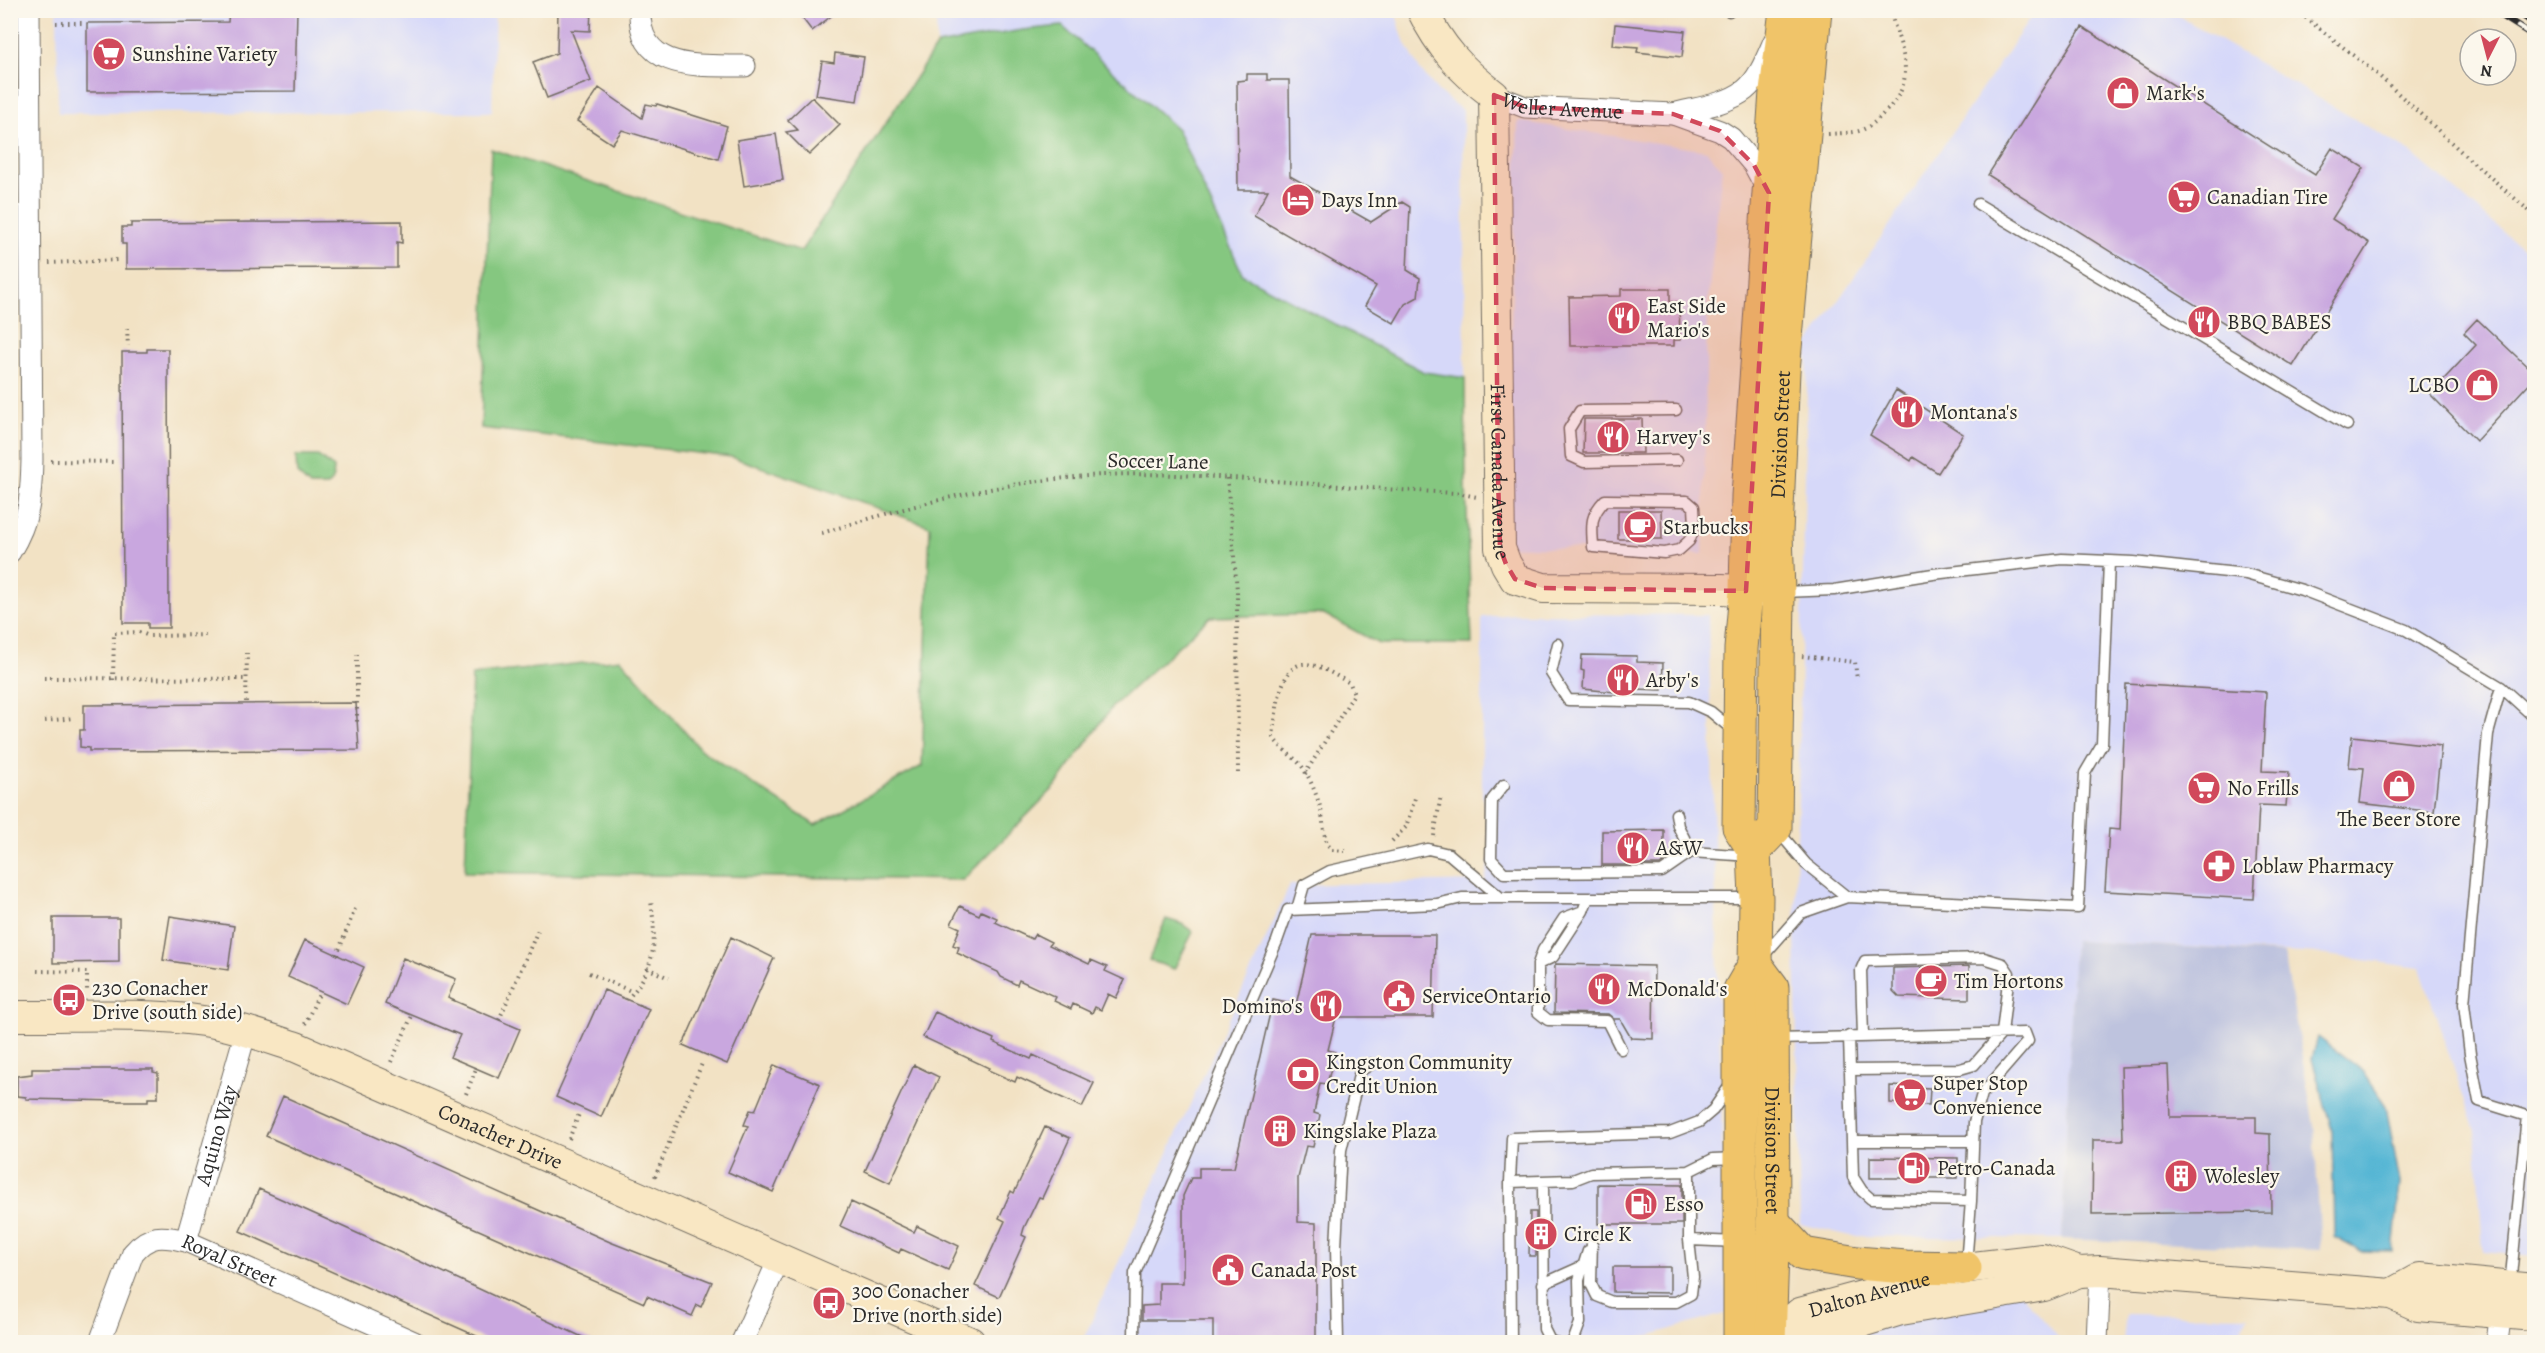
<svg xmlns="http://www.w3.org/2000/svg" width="2545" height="1353" viewBox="0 0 2545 1353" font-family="Alegreya,serif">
  <rect width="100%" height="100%" fill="#fbf7ec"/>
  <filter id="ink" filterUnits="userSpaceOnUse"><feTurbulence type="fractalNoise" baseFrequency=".0167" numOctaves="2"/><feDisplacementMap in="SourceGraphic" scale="12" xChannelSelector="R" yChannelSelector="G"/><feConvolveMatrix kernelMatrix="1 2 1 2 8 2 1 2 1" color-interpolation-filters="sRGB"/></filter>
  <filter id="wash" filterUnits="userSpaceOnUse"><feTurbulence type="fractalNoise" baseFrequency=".008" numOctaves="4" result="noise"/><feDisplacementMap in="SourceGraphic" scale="24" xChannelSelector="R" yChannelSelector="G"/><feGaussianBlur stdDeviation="1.35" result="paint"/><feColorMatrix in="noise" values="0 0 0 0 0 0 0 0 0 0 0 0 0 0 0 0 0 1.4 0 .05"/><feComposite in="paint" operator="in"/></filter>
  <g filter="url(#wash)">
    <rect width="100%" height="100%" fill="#f2e2c4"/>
    <path fill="#d6d8f9" d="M57,11H495L492,112L58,113Z
      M936,11H1395L1403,38L1420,70L1439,92L1463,111L1465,378L1424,372L1242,275L1177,129L1062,26L937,45Z
      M2035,11H2170L2409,151L2534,258V1256L2483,1251L2475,1131L2420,968L2320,954L2074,941L2062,1239L1851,1236L1800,1224L1795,934L1808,345Z
      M1518,121L1707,151L1722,169L1707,308L1703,554L1504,546Z
      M1517,614L1708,615L1727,1313L1627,1342H1082L1290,885L1485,881L1492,846L1482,795V617Z
      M2019,1291L2062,1342H1848L1894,1316Z
      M2126,1314L2248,1316L2238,1334L2236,1342H2123Z"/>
    <path fill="#bec3de" d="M2074,941L2284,953L2314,1126L2321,1250L2062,1239Z"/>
    <path fill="#85c780" stroke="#587956" stroke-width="1.5" d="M1062,26L1177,129L1243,275L1424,372L1465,378L1466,485L1472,644H1379L1324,614L1210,617L1112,707L1055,787L963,880L465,872L472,675L621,659L701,750L815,825L922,766L930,526L732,457L481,428L491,149L801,251L937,45L1022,30Z
      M296,456H318L334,468L333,479L327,486H310L297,474Z
      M1166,919L1182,924L1193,932L1174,969L1149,960Z"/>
    <path fill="#55b6d4" stroke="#407080" stroke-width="1.5" d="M2318,1037L2363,1071L2386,1106L2400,1183L2393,1252L2360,1251L2334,1237L2332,1130L2312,1059Z"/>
    <g id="blocks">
      <path fill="#c9a7df" d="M229,10H297L295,91L87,92V23L228,22Z
        M558,10H591L590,31L571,30L591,81L547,98L533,62L557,53Z
        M796,10H839L812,31Z
        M1615,24L1685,31L1682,57L1637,52L1638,47L1613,45Z
        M2082,27L2315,175L2332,148L2364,168L2332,219L2369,243L2293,366L1988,175Z
        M835,53L864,57L857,101L816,95L822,61L834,63Z
        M1247,74H1267V80H1289L1290,176L1371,222L1402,202L1410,207L1407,270L1420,278L1418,297L1405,304L1394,323L1365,306L1376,286L1254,216L1268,190H1238L1237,81L1247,80Z
        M599,88L642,118L646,104L656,106L657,104L727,126L718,159L622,130L612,144L577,121Z
        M812,97L840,125L809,155L786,132L798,130L788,120Z
        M776,134L783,180L744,186L737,140Z
        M402,221V243L397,242V268L126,269V244H122V227H131V223Z
        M1621,289H1670V302H1679L1680,340H1674V346H1570L1569,297L1621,296Z
        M2477,319L2535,374V377L2476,441L2430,394L2476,345L2464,333Z
        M147,349H168L169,628H148V623H123L122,352H147Z
        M1896,390L1963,434L1938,473L1913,457L1911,461L1870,435Z
        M1584,419H1642L1643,453H1583Z
        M1618,510H1661L1662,539H1618Z
        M1582,655L1637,656V662L1663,663L1662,690L1636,689V694L1583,689L1584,671L1581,670Z
        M2126,684L2266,692L2262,771L2289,772L2286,806L2259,805L2254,899L2105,891L2109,829L2120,830Z
        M356,703L359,750L89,751V748L80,747V730H84V705Z
        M2352,736L2441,746L2434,812L2360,803L2364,768L2349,767Z
        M1664,830V862L1660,865H1602V831Z
        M960,906L979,915L981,911L997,918L995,922L1032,939L1035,934L1051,942L1049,945L1089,964L1091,960L1107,967L1105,971L1125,980L1116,998L1108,994L1101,1010L1095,1007L1092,1013L1073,1004L1071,1009L1054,1001L1056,997L1019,980L1017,985L1001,977L998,972L957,953L959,947L953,945L960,928L951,924Z
        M170,916L234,926L228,970L163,960Z
        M53,918H119V962L53,963Z
        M1312,935H1435L1433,1017H1336L1328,1050L1335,1052L1327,1084L1320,1083L1314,1113L1320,1115L1313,1147L1306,1146L1298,1178V1222L1316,1223V1342H1213V1320H1142V1306L1159,1305V1283H1183V1196L1191,1178H1199V1168H1234L1273,1000L1296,1005Z
        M731,937L774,958L727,1064L683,1045Z
        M305,940L364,967L347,1004L288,977Z
        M403,958L456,979L448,998L520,1029L499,1078L450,1057L460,1035L385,1004Z
        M1555,964L1654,966L1653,1039L1631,1038L1620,1019H1614L1608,1014L1554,1013Z
        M1969,966V999L1899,997L1893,991V968Z
        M604,990L649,1009L601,1117L556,1097Z
        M935,1012L994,1039L993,1042L1031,1059L1033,1055L1094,1083L1082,1107L1017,1077L1015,1082L988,1070L989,1068L923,1037Z
        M774,1065L820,1084L773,1192L728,1172L748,1126L744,1125L750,1110L755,1111Z
        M914,1065L939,1077L890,1183L865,1171Z
        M2168,1065L2170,1117H2256V1133L2270,1134L2271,1212L2092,1214L2093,1140H2123L2121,1067Z
        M32,1069H153V1072L158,1073V1098H148V1101H119L26,1099V1097L17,1096V1076L32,1074Z
        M1890,1086L1930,1088L1929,1105L1890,1103Z
        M283,1096L610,1242L712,1282L701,1307L697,1305L692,1316L647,1296L644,1303L266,1136Z
        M1045,1127L1070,1138L1042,1198L1039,1197L1024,1228L1022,1235L1026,1237L999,1297L975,1286L1005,1221L999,1218L1011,1191L1014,1193Z
        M1870,1157L1958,1158V1178H1870Z
        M1598,1184L1682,1185V1224H1598Z
        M259,1189L430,1266L593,1342H490L240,1231Z
        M851,1202L914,1232L917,1226L959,1246L948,1270L901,1249L899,1253L840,1226Z
        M1530,1212H1536V1256H1529Z
        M1613,1267H1670V1293L1613,1292Z"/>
    </g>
  </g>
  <g filter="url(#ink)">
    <use href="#blocks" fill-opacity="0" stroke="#716b61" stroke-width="1.5"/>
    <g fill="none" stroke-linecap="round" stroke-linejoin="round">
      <g stroke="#716b61" stroke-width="13">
        <path id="lane" d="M1729,11V10
          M10,104H28
          M1978,204L2347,425
          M1676,410L1580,411L1569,429L1571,456L1584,462L1677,460
          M1605,500L1687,501L1694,507L1695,526L1689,541L1679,550L1664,553L1593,547C1592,525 1589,517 1605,500Z
          M1783,592L1834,590L1933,574L2062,559L2133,562L2246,574L2302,590L2406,630L2501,687L2534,717
          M1558,644L1551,673L1568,700L1689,702L1711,712L1734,731
          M2501,687L2488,734L2464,1004L2470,1054L2479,1101L2527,1116L2510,1286
          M1504,785L1492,800L1491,859L1504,873L1662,872L1691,852
          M1676,814L1678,826L1691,852L1751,856
          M1778,831L1806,864L1847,897
          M1588,898L1583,911L1553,957L1538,964V1012L1548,1020L1607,1021L1621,1049
          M1297,909L1304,885L1330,871L1428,849L1449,854L1501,898
          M1763,956L1801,913L1847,897L2078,908L2085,773L2102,744L2109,561
          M1538,964L1543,950L1564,918L1583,911
          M1849,1036L1853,1177L1862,1191L1871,1199L1971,1201
          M1776,1039L2025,1033L2028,1041L1982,1094L1974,1122L1971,1201L1966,1265
          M1850,1070L1960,1069L1974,1065L2002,1033L2009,973L2003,964L1984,958L1865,961L1861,970L1863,1036
          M1852,1141H1973
          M1736,1158L1713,1159L1689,1171V1240L1738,1242
          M1543,1181L1544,1329L1550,1341L1554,1342
          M1510,1182L1573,1180L1591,1173L1689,1171
          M1592,1239L1591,1284L1597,1296L1612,1302H1676L1691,1294L1693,1277L1689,1240
          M1543,1284L1583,1266
          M1137,1342L1134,1337L1135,1273L1277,941L1288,910L1437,904L1462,898H1753
          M1338,1342L1336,1247L1341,1150L1360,1071L1371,1064
          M1511,1342L1510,1182L1512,1138L1670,1133L1699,1122L1713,1110L1731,1084
          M1573,1342L1580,1323L1579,1280L1588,1251"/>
      </g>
      <g stroke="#716b61" stroke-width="23">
        <g id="street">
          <path d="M640,10C638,73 702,65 745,66"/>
          <path id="s1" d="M1494,95L1525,107L1673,114L1720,131L1731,138L1754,165L1768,191"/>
          <path d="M1673,114C1695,108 1726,105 1745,90C1759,79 1767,57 1774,41"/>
          <path d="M10,552C30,519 31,498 32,460L29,10"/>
          <path id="s2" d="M186,1241L246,1031"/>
          <path id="s3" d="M100,1342L133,1253C149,1234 162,1235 186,1241L414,1342"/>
          <path d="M742,1342L779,1259"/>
          <path d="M2097,1342L2100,1271"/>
          <path d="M2497,1342L2501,1312"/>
        </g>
      </g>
      <g stroke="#716b61" stroke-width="32">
        <g id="secondary">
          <path id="s4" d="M1422,10C1440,47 1462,71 1494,95L1500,548L1506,564L1515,579L1543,588L1722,589L1771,592"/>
          <path id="s5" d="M10,1016C74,1017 140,1012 203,1021C235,1026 265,1037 296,1047L970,1342"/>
          <path d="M2391,1294L2420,1278L2534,1289"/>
          <path id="s6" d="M1770,1340L1800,1313L1965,1268L2042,1259L2079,1272"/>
          <path d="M1760,1342L1770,1340H1803L1901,1310L2044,1286L2079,1272L2100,1271L2391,1294L2418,1306L2534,1316"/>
        </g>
      </g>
      <g stroke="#716b61" stroke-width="35">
        <g id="primary">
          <path id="s7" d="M1754,850L1775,828L1778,592L1776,533L1783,371L1815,10"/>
          <path id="s8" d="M1755,964L1772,987L1773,1222L1769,1342"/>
          <path d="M1773,1222L1803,1254L1857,1263L1906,1267L1965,1268"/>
          <path d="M1740,1342V990L1755,964L1756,898L1754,850L1739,827L1741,649L1746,591L1748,496L1776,92L1786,10"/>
        </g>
      </g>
      <path stroke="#716b61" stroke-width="4" stroke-dasharray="1.5 4.5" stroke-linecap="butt" d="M2296,10L2377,74L2467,157L2534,215
        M56,23H83
        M1828,134C1861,132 1864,134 1888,109C1919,77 1900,48 1890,10
        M49,263L118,260
        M127,328L128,346
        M51,461L117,462
        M1227,478L1237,590L1238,773
        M822,533C902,508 983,486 1066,478C1127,471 1187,475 1248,479C1317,484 1387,490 1457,493L1477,497
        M357,654V724
        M1802,656L1855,662L1857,680
        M44,678L246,679
        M113,680L114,633L139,632L149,636L208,635
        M246,702L247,653
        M45,721L74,718
        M1305,774L1354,694L1350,683C1338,677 1325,668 1312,665C1279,655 1276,715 1273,737C1280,748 1290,754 1299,763C1308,772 1316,794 1320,806C1325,820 1321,839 1332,850L1345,851
        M1434,836L1441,795
        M1392,841L1406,827L1416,795
        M337,955L355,909
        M647,968L669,978
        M37,971L87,972V991
        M589,973L633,992
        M631,995C657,965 656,939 651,901
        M499,1020L538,930
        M305,1024L320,992
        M391,1062L412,1016
        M466,1094L476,1069
        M569,1139L579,1114
        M655,1177L703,1061"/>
      <use href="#lane" stroke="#fff" stroke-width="10"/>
      <use href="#street" stroke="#fff" stroke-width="21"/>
      <use href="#secondary" stroke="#f9e7c3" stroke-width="30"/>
      <use href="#primary" stroke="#f0c469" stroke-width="33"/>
      <g stroke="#2b2b2b" stroke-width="7">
        <path id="rail" d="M2493,10L2534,36
          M2514,10L2534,23"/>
      </g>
      <use href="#rail" stroke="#fbf7ec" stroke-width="4.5" stroke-dasharray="14" stroke-linecap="butt"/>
    </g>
  </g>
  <path fill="#d1495b" fill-opacity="0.2" stroke="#d1495b" stroke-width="4.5" stroke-dasharray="12 8" stroke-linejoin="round" d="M1494,95L1525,107L1673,114L1720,131L1754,165L1769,193L1746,591L1543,588L1515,579L1506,564L1500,548L1498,476Z"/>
  <defs>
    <g id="supermarket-disc" transform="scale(1.725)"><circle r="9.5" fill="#d1495b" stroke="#fbf7ec"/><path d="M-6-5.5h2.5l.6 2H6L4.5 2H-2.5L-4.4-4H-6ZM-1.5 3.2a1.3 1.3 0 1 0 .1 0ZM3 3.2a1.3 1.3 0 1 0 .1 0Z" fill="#fff"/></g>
    <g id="shop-disc" transform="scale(1.725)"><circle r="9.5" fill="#d1495b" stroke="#fbf7ec"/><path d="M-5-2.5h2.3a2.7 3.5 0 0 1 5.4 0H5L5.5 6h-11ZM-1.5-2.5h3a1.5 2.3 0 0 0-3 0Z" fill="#fff"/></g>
    <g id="hotel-disc" transform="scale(1.725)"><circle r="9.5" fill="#d1495b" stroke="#fbf7ec"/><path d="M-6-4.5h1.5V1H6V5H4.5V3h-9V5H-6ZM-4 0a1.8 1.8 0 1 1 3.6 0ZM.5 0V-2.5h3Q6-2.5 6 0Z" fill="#fff"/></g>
    <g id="restaurant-disc" transform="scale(1.725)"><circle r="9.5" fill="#d1495b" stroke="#fbf7ec"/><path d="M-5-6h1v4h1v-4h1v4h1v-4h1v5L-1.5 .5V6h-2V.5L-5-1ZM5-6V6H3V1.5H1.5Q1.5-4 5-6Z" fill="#fff"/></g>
    <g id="cafe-disc" transform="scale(1.725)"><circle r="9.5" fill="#d1495b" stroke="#fbf7ec"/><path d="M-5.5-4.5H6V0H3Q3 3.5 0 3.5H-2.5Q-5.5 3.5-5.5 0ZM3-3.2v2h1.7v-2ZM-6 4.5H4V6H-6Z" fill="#fff"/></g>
    <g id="pharmacy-disc" transform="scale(1.725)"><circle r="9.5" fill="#d1495b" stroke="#fbf7ec"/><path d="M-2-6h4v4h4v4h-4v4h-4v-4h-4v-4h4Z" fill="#fff"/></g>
    <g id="civic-disc" transform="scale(1.725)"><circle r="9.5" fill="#d1495b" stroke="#fbf7ec"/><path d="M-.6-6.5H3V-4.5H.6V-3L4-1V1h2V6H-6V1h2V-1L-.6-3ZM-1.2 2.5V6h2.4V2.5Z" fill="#fff"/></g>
    <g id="bus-disc" transform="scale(1.725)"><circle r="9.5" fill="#d1495b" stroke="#fbf7ec"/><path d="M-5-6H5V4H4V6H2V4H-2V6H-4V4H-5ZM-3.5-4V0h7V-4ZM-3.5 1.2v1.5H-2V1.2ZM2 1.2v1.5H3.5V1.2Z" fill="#fff"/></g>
    <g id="bank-disc" transform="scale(1.725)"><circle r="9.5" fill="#d1495b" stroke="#fbf7ec"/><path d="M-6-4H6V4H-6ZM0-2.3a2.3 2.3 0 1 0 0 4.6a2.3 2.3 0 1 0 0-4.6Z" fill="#fff"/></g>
    <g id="building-disc" transform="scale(1.725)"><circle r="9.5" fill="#d1495b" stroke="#fbf7ec"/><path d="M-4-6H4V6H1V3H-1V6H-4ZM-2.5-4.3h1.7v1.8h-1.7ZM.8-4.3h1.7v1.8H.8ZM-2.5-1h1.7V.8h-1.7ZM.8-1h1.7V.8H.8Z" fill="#fff"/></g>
    <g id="fuel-disc" transform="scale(1.725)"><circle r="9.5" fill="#d1495b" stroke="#fbf7ec"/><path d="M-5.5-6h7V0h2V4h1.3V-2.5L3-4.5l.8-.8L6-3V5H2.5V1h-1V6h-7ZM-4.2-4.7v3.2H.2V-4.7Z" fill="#fff"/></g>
  </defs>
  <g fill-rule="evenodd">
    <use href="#supermarket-disc" x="109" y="54"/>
    <use href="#shop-disc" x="2123" y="93"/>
    <use href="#supermarket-disc" x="2184" y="197"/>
    <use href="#hotel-disc" x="1298" y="200"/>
    <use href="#restaurant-disc" x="1624" y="318"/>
    <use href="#restaurant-disc" x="2204" y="322"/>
    <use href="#shop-disc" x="2482" y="385"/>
    <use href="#restaurant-disc" x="1907" y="412"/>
    <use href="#restaurant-disc" x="1613" y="437"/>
    <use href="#cafe-disc" x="1640" y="527"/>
    <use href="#restaurant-disc" x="1623" y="680"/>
    <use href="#shop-disc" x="2399" y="786"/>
    <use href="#supermarket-disc" x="2204" y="788"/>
    <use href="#restaurant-disc" x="1633" y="848"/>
    <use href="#pharmacy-disc" x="2219" y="866"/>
    <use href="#cafe-disc" x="1931" y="981"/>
    <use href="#restaurant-disc" x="1604" y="989"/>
    <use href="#civic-disc" x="1399" y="996"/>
    <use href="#bus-disc" x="69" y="1000"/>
    <use href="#restaurant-disc" x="1326" y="1006"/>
    <use href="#bank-disc" x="1303" y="1074"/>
    <use href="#supermarket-disc" x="1910" y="1095"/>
    <use href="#building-disc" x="1280" y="1131"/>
    <use href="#fuel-disc" x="1914" y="1168"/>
    <use href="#building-disc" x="2181" y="1176"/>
    <use href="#fuel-disc" x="1641" y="1204"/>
    <use href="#building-disc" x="1541" y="1234"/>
    <use href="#civic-disc" x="1228" y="1270"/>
    <use href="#bus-disc" x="829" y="1303"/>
  </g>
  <g text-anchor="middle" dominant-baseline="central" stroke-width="4.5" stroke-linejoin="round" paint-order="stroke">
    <g font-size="21" fill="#2b2b2b" stroke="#fbf7ec" text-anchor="start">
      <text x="132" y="54">Sunshine Variety</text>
      <text x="2146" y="93">Mark's</text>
      <text x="2207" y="197">Canadian Tire</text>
      <text x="1321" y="200">Days Inn</text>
      <text x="1647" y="306">East Side<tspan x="1647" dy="24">Mario's</tspan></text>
      <text x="2227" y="322">BBQ BABES</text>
      <text x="2459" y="385" text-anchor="end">LCBO</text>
      <text x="1930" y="412">Montana's</text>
      <text x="1636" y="437">Harvey's</text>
      <text x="1663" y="527">Starbucks</text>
      <text x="1646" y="680">Arby's</text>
      <text x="2227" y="788">No Frills</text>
      <text x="2399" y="819" text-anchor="middle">The Beer Store</text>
      <text x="1656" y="848">A&amp;W</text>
      <text x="2242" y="866">Loblaw Pharmacy</text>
      <text x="1954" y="981">Tim Hortons</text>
      <text x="92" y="988">230 Conacher<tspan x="92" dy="24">Drive (south side)</tspan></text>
      <text x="1627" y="989">McDonald's</text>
      <text x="1422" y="996">ServiceOntario</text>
      <text x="1303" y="1006" text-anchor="end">Domino's</text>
      <text x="1326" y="1062">Kingston Community<tspan x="1326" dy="24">Credit Union</tspan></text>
      <text x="1933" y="1083">Super Stop<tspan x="1933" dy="24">Convenience</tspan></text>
      <text x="1303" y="1131">Kingslake Plaza</text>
      <text x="1937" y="1168">Petro-Canada</text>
      <text x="2204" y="1176">Wolesley</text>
      <text x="1664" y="1204">Esso</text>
      <text x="1564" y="1234">Circle K</text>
      <text x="1251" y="1270">Canada Post</text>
      <text x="852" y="1291">300 Conacher<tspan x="852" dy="24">Drive (north side)</tspan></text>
    </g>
    <g font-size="21" fill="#2b2b2b" stroke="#fbf7ec">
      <text stroke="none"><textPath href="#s1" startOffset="70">Weller Avenue</textPath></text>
      <text stroke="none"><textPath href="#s7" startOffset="424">Division Street</textPath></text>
      <text transform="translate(1158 461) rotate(1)">Soccer Lane</text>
      <text stroke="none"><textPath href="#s4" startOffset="489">First Canada Avenue</textPath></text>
      <text stroke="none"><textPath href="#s2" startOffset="110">Aquino Way</textPath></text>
      <text stroke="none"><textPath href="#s5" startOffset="513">Conacher Drive</textPath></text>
      <text stroke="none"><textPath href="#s8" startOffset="192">Division Street</textPath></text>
      <text stroke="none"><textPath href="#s3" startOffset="201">Royal Street</textPath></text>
      <text stroke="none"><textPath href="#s6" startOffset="112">Dalton Avenue</textPath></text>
    </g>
  </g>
  <rect width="2545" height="1353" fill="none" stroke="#fbf7ec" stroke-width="36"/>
  <g transform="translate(2488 57) rotate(186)"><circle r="28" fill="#fbf7ec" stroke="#a8a59f" stroke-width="1.5"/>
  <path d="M0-4.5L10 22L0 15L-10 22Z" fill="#d1495b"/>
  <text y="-9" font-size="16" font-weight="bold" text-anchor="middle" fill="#2b2b2b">N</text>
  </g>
</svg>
